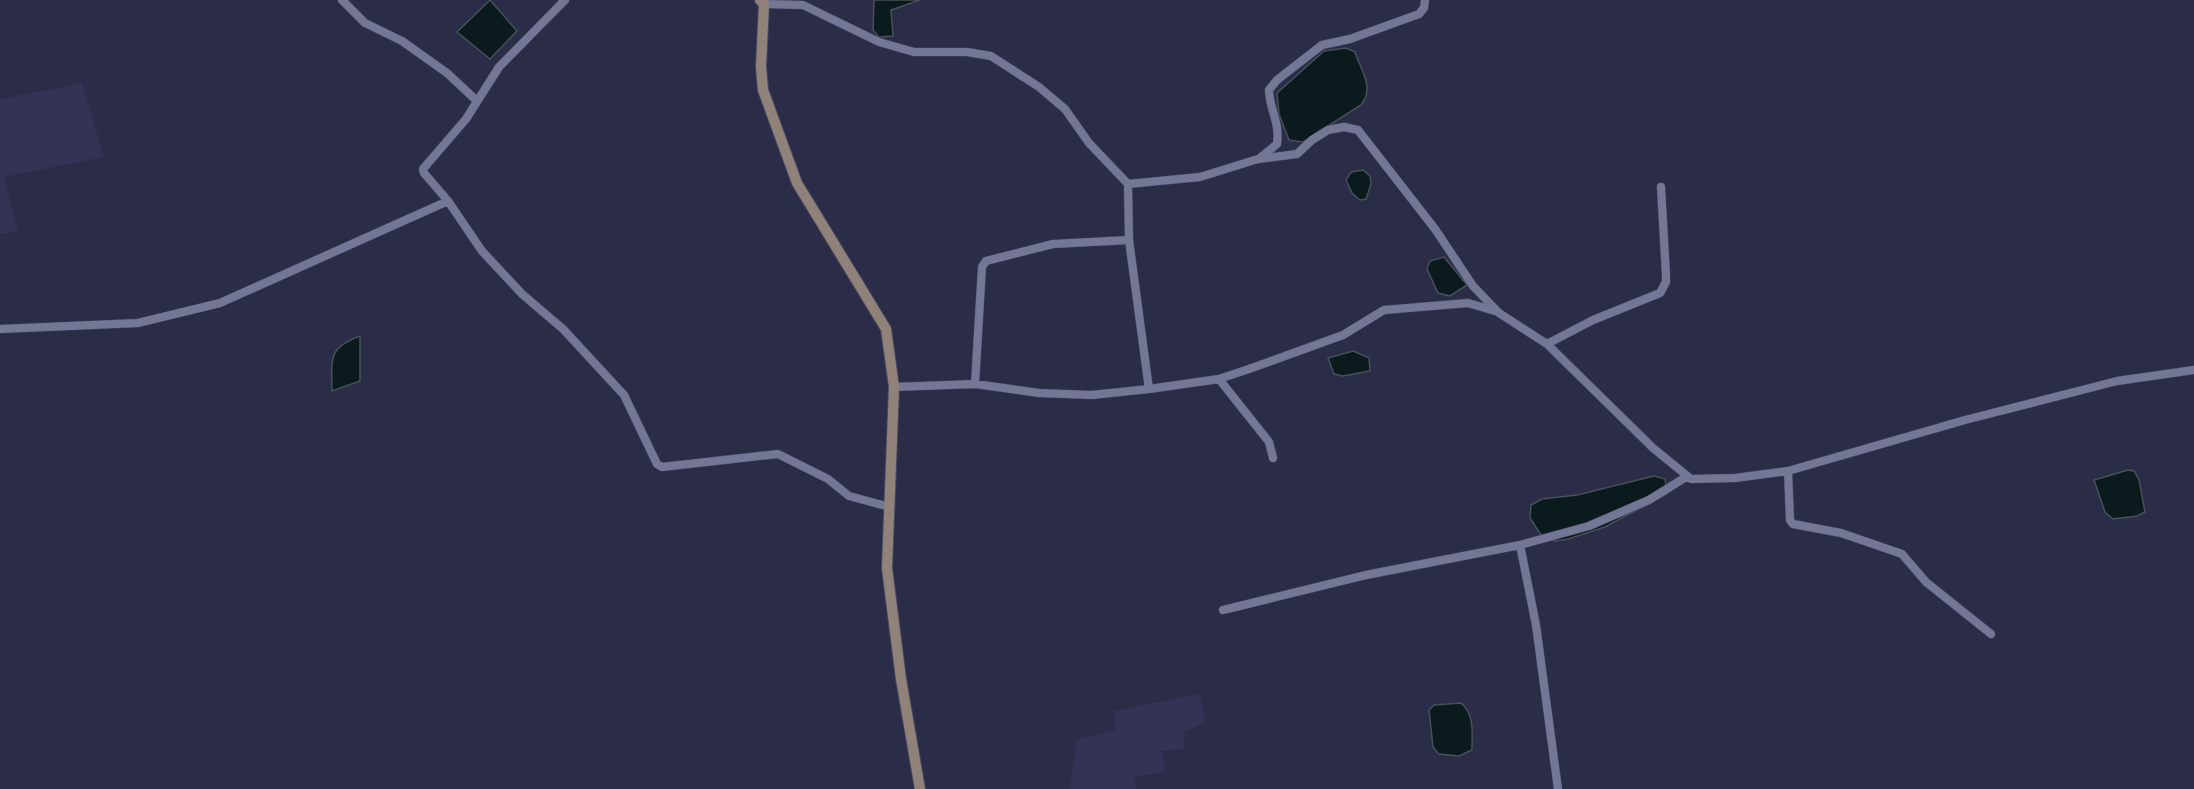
<svg xmlns="http://www.w3.org/2000/svg" width="2194" height="789" viewBox="0 0 2194 789" font-family="Barlow,sans-serif">
  <rect width="100%" height="100%" fill="#2b2c48"/>
  <path fill="#335" d="M82,83L104,157L4,177L18,231L0,234V99Z
    M1200,694L1206,723L1183,732L1185,749L1161,751L1166,772L1135,777L1136,789H1070L1077,740L1115,730L1114,711Z"/>
  <path fill="#0b1a1d" stroke="#465158" stroke-width="1.5" d="M490,0L517,31L490,59L457,32Z
    M874,0H920L891,10L893,36L879,37L873,30Z
    M1346,48L1355,52C1361,71 1375,87 1361,105L1303,142L1289,140L1279,114L1277,93L1324,51Z
    M1363,170L1370,176L1371,184L1366,199L1360,200L1352,193L1346,180L1351,172Z
    M1444,257L1467,285L1450,296L1438,293L1427,269L1430,261Z
    M360,336V381L332,391C332,359 327,348 360,336Z
    M1353,351L1369,358L1370,371L1343,376L1334,374L1328,358Z
    M2128,470L2134,471L2139,480L2145,512L2137,516L2113,519L2105,512L2094,480Z
    M1654,476L1665,479L1667,494L1605,527L1568,539L1555,541L1543,538L1530,518L1531,505L1542,499L1577,495Z
    M1461,703C1475,715 1472,733 1472,750L1459,756L1439,754L1433,747L1429,710L1434,705Z"/>
  <g fill="none" stroke-linecap="round" stroke-linejoin="round">
    <g stroke="#494960" stroke-width="9">
      <path id="street" d="M342,0L365,23L402,41L447,73L477,101
        M764,4L803,5L879,42L914,52H967L991,56L1039,87L1065,109L1089,143L1128,184L1200,177L1258,159L1297,154L1312,140L1328,130L1344,127L1358,130L1435,229L1473,286L1499,313L1547,344L1653,448L1691,479L1735,478L1788,471L1965,420L2117,381L2194,370
        M1260,158L1277,144C1280,121 1270,112 1269,90L1277,80L1322,45L1350,39L1419,14L1424,8L1425,0
        M1128,184L1129,240L1149,389
        M448,201L424,173L423,169L466,119L499,67L565,0
        M0,329L138,323L220,303L448,201L482,251L522,294L563,329L624,395L657,464L662,467L778,454L828,479L849,496L890,507
        M1547,344L1593,320L1660,293L1666,282V275L1661,187
        M1219,379L1269,442L1273,458
        M975,384L982,267L986,261L1053,244L1129,240
        M894,387L975,384L1039,393L1092,395L1149,389L1219,379L1249,369L1343,335L1384,310L1468,303L1495,311
        M1788,471L1790,520L1793,524L1841,533L1902,554L1926,582L1991,634
        M1520,545L1536,625L1558,789
        M1223,610L1366,575L1520,545L1589,526L1649,500L1686,477"/>
    </g>
    <g stroke="#494960" stroke-width="12">
      <path id="secondary" d="M760,0L764,4L761,67L763,90L797,183L886,329L894,387L887,568L901,679L920,789"/>
    </g>
    <use href="#street" stroke="#747696" stroke-width="8"/>
    <use href="#secondary" stroke="#918279" stroke-width="10"/>
  </g>
</svg>
